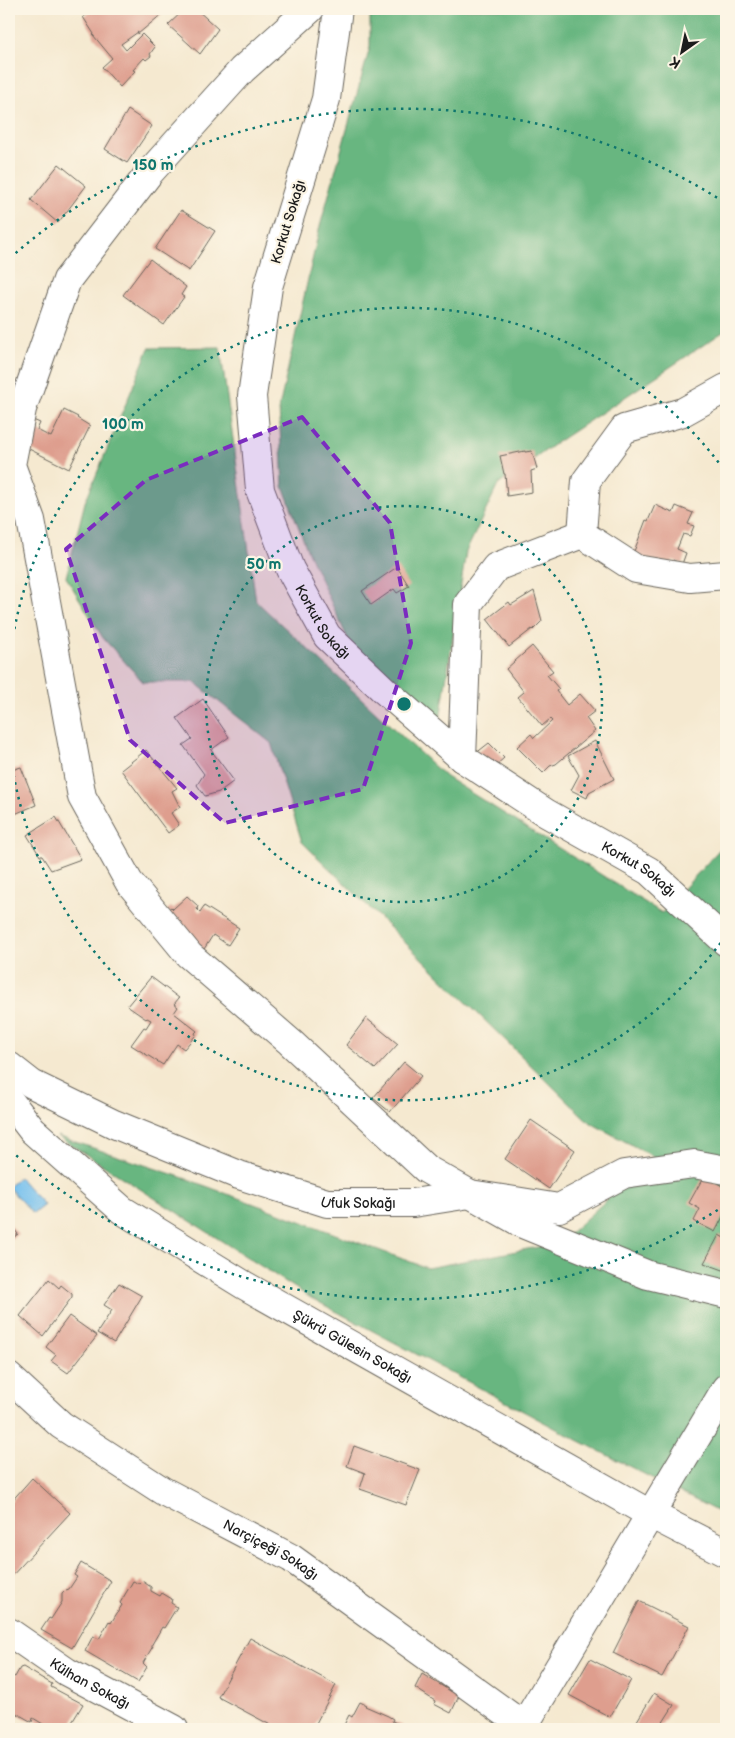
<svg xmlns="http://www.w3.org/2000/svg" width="735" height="1738" viewBox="0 0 735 1738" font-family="'Balsamiq Sans',sans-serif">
  <rect width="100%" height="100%" fill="#fcf5e5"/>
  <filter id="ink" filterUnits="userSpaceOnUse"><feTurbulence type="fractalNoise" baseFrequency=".02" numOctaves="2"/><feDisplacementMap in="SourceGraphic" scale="10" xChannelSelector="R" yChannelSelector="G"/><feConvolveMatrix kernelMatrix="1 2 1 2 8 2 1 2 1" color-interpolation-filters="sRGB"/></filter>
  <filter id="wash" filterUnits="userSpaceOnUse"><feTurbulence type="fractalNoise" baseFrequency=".0096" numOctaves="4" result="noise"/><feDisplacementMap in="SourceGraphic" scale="20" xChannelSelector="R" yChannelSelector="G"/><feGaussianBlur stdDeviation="1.12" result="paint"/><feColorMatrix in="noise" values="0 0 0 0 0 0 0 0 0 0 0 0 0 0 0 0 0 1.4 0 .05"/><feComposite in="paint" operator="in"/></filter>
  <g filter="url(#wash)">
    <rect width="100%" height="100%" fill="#f5e9d0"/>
    <path fill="#68b680" stroke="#42694e" d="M370,9H726V330L556,443L498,485L466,552L440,720L352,648L308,552L283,486L279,408L319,230L370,47Z
      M220,347L256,601L446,777L662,913L726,842V1516L568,1435L311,1298L57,1136L187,1179L427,1268L559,1243L654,1157L589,1122L302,842L271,743L194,682H143L103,638L66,577L85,502L149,348Z"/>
    <path fill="#75c0ee" stroke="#486e85" d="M19,1177L44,1205L33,1214L9,1188V1186Z"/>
    <g id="blocks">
      <path fill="#de9e8e" d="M95,9H159L163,13L138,34V32L121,44L126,50L142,34L155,47L150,54L151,56L146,60L144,58L133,70L135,71L120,87L102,67L112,58L93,35L94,34L83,17Z
        M185,9H196L218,29L200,54L168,25Z
        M128,110L152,126L127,163L105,149Z
        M59,164L86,186L58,223L31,200Z
        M181,210L215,231L189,271L155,249Z
        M150,259L186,287L181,295L184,297L164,325L123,295Z
        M64,410L78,417L77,418L90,426L69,469L21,445L33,420L40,423L37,430L51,437Z
        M525,451V452L532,451L537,469L531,471L532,492L507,496L505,474H504L500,456Z
        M655,505L673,513L676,506L693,513L688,524L694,526L690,536L683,534L677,549L686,553L682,564L673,560L670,568L633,554L646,520L648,521Z
        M397,567L409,586L397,593L394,589L371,605L362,591Z
        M534,591L542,621L533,630L532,629L509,647L487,619L509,602L511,605Z
        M532,646L553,671L547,675L559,689L556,691L567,705L580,694L595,711L586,718L595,731L556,764L550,766L543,773L517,747L531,734L534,738L552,721L550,719L542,726L518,697L524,692L506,669Z
        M203,699L229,737L211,750L234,781L219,792L205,796L197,785L204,774L183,745L192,739L177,718Z
        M595,741L614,779L589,792L587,798L571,790L579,775L568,756Z
        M489,743L504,758L496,765L470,758Z
        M146,750L177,788L172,791L180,807L171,813L179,825L168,833L121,770Z
        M21,767L36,805L10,816L9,771Z
        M56,817L81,859L51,870L42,856H40L27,835Z
        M187,896L198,906L197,909L200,912L204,906L239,928L228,945L213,935L199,957L167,910L171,907L173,909Z
        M151,977L179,998L174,1004L178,1007L174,1013L197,1031L195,1033L196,1035L184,1049L177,1044L163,1065L131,1045L144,1027L146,1028L151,1020L147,1018L146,1019L127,1006Z
        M366,1018L398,1044L375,1069L346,1045Z
        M404,1062L421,1076L390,1112L373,1098Z
        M531,1120L575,1150L549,1189L505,1159Z
        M704,1176L726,1188V1211L715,1232L694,1221L700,1209L689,1203Z
        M9,1223L18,1234L9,1241Z
        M719,1235L726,1239V1271L704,1263Z
        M49,1279L59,1288L61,1285L72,1294V1297L43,1336L20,1316Z
        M119,1283L142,1296L114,1343L97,1333L112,1310L104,1305Z
        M69,1316L97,1336L68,1373L51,1361L56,1355L46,1347Z
        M354,1446L420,1470L406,1505L360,1489L365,1473L347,1466Z
        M32,1478L70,1513L9,1579V1504Z
        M81,1563L111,1581L72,1648L41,1630L49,1618L51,1619L62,1602V1594L66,1590L69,1589L77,1577L74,1575Z
        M133,1581L139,1584L142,1581L151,1587V1591L160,1596L162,1593L172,1599L171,1603L177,1607L164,1628L162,1627L151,1646H153L143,1663L147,1667L138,1682L85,1651L93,1636L99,1639L109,1621L111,1623L122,1605L120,1603Z
        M639,1601L689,1626L662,1677L613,1653Z
        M250,1638L336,1685L313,1729H278L218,1697Z
        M590,1659L631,1680L610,1717L569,1695Z
        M23,1667L52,1684L51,1687L83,1704L68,1729H51L38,1721L33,1718L32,1722L9,1709V1684L13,1676L15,1677L20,1668Z
        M422,1674L459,1696L451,1713L434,1704L435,1701L415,1688Z
        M654,1693L674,1705L660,1727L664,1729H632Z
        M360,1702L366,1705L365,1706L388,1716L393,1719L392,1721L403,1726L402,1729H342L349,1715L352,1717Z"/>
    </g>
  </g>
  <g filter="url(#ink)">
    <use href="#blocks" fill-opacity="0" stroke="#68645b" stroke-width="1"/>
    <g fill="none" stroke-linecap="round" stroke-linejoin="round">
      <g stroke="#68645b" stroke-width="30">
        <g id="minor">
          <path d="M310,9L242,70L150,172L67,280L22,409L11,465L31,520L82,797L129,882L189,955L290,1042L426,1169L523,1224L648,1275L726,1294"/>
          <path id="s1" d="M338,9L326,99L268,287L252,396L260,490L290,569L327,636L385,691L462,758L546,813L649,871L726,942"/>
          <path d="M582,534L586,481L624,429L683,412L726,388"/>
          <path d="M582,534L636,569L690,578L726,575"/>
          <path d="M462,758L468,604L496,567L582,534"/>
          <path id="s2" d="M9,1066L32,1084L114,1124L239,1175L327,1203H413L470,1194L559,1208L624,1174L694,1164L726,1170"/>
          <path id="s3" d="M9,1100L32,1130L122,1210L244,1285L650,1514L726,1553"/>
          <path id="s4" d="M9,1377L61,1425L163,1491L291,1558L528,1729"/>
          <path id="s5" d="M9,1632L67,1672L174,1729"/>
          <path d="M522,1729L726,1388"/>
        </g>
      </g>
      <use href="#minor" stroke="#fff" stroke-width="28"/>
    </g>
  </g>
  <path fill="#7b2cbf" fill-opacity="0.2" stroke="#7b2cbf" stroke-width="4" stroke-dasharray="10 6" stroke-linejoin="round" d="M302,417L390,523L411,643L363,789L225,823L130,740L66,549L146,480Z"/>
  <g fill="none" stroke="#0f766e" stroke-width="2.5" stroke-dasharray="2.5 5">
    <circle cx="404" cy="704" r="198"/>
    <path d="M725 937A397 397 0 0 1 9 742M9 666A397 397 0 0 1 725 471"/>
    <path d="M724 1206A595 595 0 0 1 10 1150M10 258A595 595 0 0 1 724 202"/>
  </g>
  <g text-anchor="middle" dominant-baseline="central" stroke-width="4.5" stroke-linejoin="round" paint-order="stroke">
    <g font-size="14" fill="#1c1c1c" stroke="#fcf5e5">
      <text transform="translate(288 222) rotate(-73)">Korkut Sokağı</text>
      <text stroke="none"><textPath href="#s1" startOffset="639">Korkut Sokağı</textPath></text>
      <text stroke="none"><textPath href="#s1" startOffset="1044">Korkut Sokağı</textPath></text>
      <text stroke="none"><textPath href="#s2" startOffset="379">Ufuk Sokağı</textPath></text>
      <text stroke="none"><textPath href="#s3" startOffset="426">Şükrü Gülesin Sokağı</textPath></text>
      <text stroke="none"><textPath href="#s4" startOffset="315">Narçiçeği Sokağı</textPath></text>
      <text stroke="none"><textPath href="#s5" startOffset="96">Külhan Sokağı</textPath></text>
    </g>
  </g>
  <circle cx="404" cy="704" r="8" fill="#0f766e" stroke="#fcf5e5" stroke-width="2.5"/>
  <g font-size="15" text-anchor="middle" font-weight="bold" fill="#0f766e" stroke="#fcf5e5" stroke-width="4.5" stroke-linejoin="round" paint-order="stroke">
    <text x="153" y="170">150 m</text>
    <text x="123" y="429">100 m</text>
    <text x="264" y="569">50 m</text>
  </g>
  <rect width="735" height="1738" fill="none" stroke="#fcf5e5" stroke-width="30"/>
  <g transform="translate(682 52) rotate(213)" stroke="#fcf5e5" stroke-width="4" paint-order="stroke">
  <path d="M0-4L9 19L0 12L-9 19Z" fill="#1c1c1c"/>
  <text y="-8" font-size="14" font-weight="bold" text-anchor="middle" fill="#1c1c1c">K</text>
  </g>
</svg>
